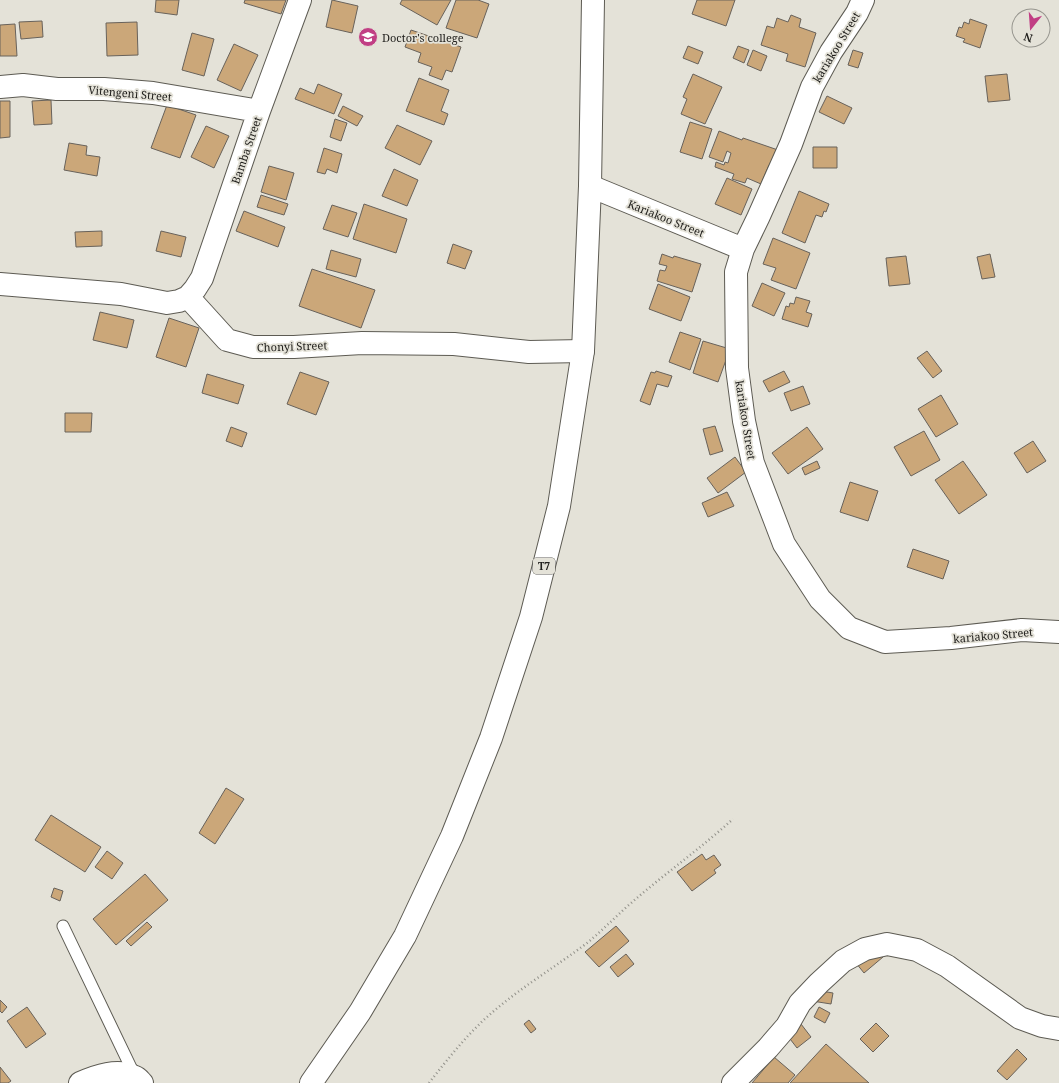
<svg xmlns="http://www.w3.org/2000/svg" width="1059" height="1083" viewBox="0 0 1059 1083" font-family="'Noto Serif',serif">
  <rect width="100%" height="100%" fill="#e4e2d8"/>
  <path fill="#cba779" stroke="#68625b" d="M156,0H179L177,15L155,12Z
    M245,0H286L281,14L244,3Z
    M332,0L358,6L352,33L326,27Z
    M402,0H451L437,25L400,4Z
    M456,0H478L489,4L477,38L446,28Z
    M697,0H735L726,26L692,14Z
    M791,15L801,19L799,27L816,33L805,67L786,61L788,54L761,45L767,26L774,28L777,18L788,22Z
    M970,19L987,25L980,48L963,42L965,39L956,36L959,27L962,28L964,22L969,24Z
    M42,21L43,37L21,39L19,22Z
    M137,22L138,55L107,56L106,23Z
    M15,24L17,56H0V25Z
    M411,30L461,47L452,72L446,70L442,80L429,75L432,67L418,62L421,53L405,47Z
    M192,33L214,39L204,76L182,70Z
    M234,44L258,55L241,91L217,80Z
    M688,46L703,52L698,64L683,58Z
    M738,46L749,50L744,63L733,58Z
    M753,50L767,56L761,71L747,65Z
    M853,50L863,53L858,68L848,65Z
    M693,74L722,87L705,124L681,114L687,99L683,97Z
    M1007,74L1010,100L988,102L985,76Z
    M419,78L449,90L441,111L448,114L444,125L406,111Z
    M318,84L342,94L334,114L295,99L300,88L314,94Z
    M827,96L852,108L844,124L819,112Z
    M51,100L52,124L34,125L32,101Z
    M0,101H10V137L0,138Z
    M167,105L196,115L180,158L151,148Z
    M343,106L363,116L357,126L338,116Z
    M335,119L347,123L341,141L330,137Z
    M690,122L712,129L702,159L680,152Z
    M397,125L432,141L420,165L385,148Z
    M206,126L229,136L214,168L191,157Z
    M719,131L742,140L743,138L778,150L771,166L769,165L761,184L747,178L745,183L732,179L734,174L715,167L716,162L724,165L725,162L728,163L731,153L727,151L723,162L709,157Z
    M69,143L87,146L86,155L100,157L97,176L64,170Z
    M813,147H837V168H813Z
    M324,148L342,154L337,173L327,169L325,174L317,172Z
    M269,166L294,173L286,200L261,192Z
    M394,169L418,180L407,206L382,196Z
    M727,178L752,189L741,215L715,204Z
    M799,191L829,204L826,212L824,211L822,217L816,215L805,243L782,233Z
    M261,195L288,204L284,215L257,207Z
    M364,204L407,219L396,253L353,239Z
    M332,205L357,213L348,237L323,229Z
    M244,211L285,227L278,247L236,231Z
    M102,231V246L76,247L75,232Z
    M161,231L186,237L181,257L156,251Z
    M773,238L810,253L796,289L771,280L776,268L763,264Z
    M453,244L472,251L465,269L447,263Z
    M331,250L361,259L356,277L326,269Z
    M662,254L673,258L674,256L701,264L692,292L657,281L660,270L665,271L667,266L659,264Z
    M990,254L995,277L982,279L977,257Z
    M906,256L910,284L889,286L886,258Z
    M312,269L375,290L361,328L299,306Z
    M762,283L785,293L774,316L752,306Z
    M658,284L690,297L681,321L649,309Z
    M796,297L810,301L806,312L812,314L808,327L782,319L786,306L789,307L790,303L794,304Z
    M100,312L134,320L127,348L93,340Z
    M169,318L199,328L186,367L156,357Z
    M680,332L701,339L690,370L669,362Z
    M703,341L730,349L718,382L693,373Z
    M927,351L942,371L933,378L917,358Z
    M656,371L672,376L668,387L657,384L650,405L640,401L651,372L655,373Z
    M784,371L790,382L769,392L763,381Z
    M300,372L329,382L316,415L287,404Z
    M207,374L244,385L238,404L202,393Z
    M803,386L810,404L791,411L784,393Z
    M941,395L958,424L936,437L918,409Z
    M65,413H92L91,432H65Z
    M715,426L723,451L710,455L703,429Z
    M231,427L247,433L242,447L226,441Z
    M807,427L823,449L788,474L772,453Z
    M924,431L940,460L911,476L894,447Z
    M1033,441L1046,461L1027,473L1014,453Z
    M735,457L746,472L718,493L707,478Z
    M817,461L820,468L805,475L802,468Z
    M963,461L987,495L959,514L935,480Z
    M850,482L878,491L868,521L840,512Z
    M727,492L734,506L708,517L702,503Z
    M913,549L949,561L943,579L907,567Z
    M226,788L244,799L215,844L199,833Z
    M51,815L101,847L85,872L35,840Z
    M107,851L123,863L112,879L95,867Z
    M702,854L706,860L714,855L721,865L714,870L716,873L692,891L677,872Z
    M145,874L168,900L116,945L93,919Z
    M54,888L63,891L60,901L51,897Z
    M147,922L152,927L131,946L126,941Z
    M616,926L629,941L599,967L585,952Z
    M875,947L883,957L864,973L856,963Z
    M626,954L634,964L618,977L610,967Z
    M815,990L833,993L831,1004L812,1001Z
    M0,1000L7,1007L2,1013L0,1011Z
    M27,1007L46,1034L26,1048L7,1021Z
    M819,1007L830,1013L825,1023L814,1017Z
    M529,1020L536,1029L531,1033L524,1024Z
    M876,1023L889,1036L873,1052L860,1039Z
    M801,1024L811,1037L797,1048L787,1035Z
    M826,1044L869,1083H790Z
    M1017,1049L1027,1059L1007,1080L997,1071Z
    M774,1057L795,1075L788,1083H752Z
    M0,1067L11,1081L8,1083H0Z"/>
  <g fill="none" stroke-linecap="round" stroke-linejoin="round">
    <g stroke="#5d5b53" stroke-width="13">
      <path id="service" d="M63,926L135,1076"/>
    </g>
    <g stroke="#5d5b53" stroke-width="24">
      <path id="minor" d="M863,0L857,13L831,52L812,87L791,144L758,218L743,249L736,272L737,368L744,421L753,463L784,544L820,599L849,628L885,642L951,638L1022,630L1059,632
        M0,87L23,85L57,89H104L153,93L259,111
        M590,186L743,249
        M0,284L121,294L167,303L179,301L188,297L195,289L202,278L259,111L300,0
        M188,297L227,340L253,347H294L362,343L454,344L529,352L583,351
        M80,1083C96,1076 118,1068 135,1077C138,1078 140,1081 142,1083
        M733,1083L768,1048L787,1026L800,1003L819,983L843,961L865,949L887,944L917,950L947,966L1020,1018L1042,1026L1059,1029"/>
    </g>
    <g stroke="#5d5b53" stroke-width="24">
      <path id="trunk" d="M311,1083L360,1012L405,936L452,836L491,738L531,617L559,506L583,351L590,186L593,0"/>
    </g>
    <path stroke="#919089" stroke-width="2.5" stroke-dasharray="1 3" stroke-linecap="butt" d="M429,1083C447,1060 465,1037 487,1017C518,989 554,968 587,943C602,931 615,917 630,904C663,875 700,849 733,819"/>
    <use href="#service" stroke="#fff" stroke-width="11"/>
    <use href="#minor" stroke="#fff" stroke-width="22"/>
    <use href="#trunk" stroke="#fff" stroke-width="22"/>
  </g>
  <defs>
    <g id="university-disc" transform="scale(1)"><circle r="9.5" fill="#c13e84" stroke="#e4e2d8"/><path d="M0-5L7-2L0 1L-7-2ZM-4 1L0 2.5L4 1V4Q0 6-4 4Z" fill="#fff"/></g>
  </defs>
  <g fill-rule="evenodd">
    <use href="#university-disc" x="368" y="37"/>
  </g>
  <g text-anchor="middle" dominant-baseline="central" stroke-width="3.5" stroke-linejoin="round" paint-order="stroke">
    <rect fill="#e4e2d8" stroke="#5c5b56" stroke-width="1" x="533" y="558" width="22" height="16" rx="3"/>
    <g font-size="10" font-weight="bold" fill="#22211e">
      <text x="544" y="566">T7</text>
    </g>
    <g font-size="11" fill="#22211e" stroke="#e4e2d8" text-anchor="start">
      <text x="382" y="37">Doctor's college</text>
    </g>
    <g font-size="11" fill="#22211e" stroke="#e4e2d8">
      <text transform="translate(836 47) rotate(-59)">kariakoo Street</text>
      <text transform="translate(130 93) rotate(5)">Vitengeni Street</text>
      <text transform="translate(246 150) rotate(-71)">Bamba Street</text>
      <text transform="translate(666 218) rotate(22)">Kariakoo Street</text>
      <text transform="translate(292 346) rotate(-2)">Chonyi Street</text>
      <text transform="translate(746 420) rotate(81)">kariakoo Street</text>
      <text transform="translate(993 635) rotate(-5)">kariakoo Street</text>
    </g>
  </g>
  <g transform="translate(1031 28) rotate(197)"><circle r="19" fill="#e4e2d8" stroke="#96958e"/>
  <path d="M0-3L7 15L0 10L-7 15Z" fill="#c13e84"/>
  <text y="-6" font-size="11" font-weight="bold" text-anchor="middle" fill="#22211e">N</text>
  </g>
</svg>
